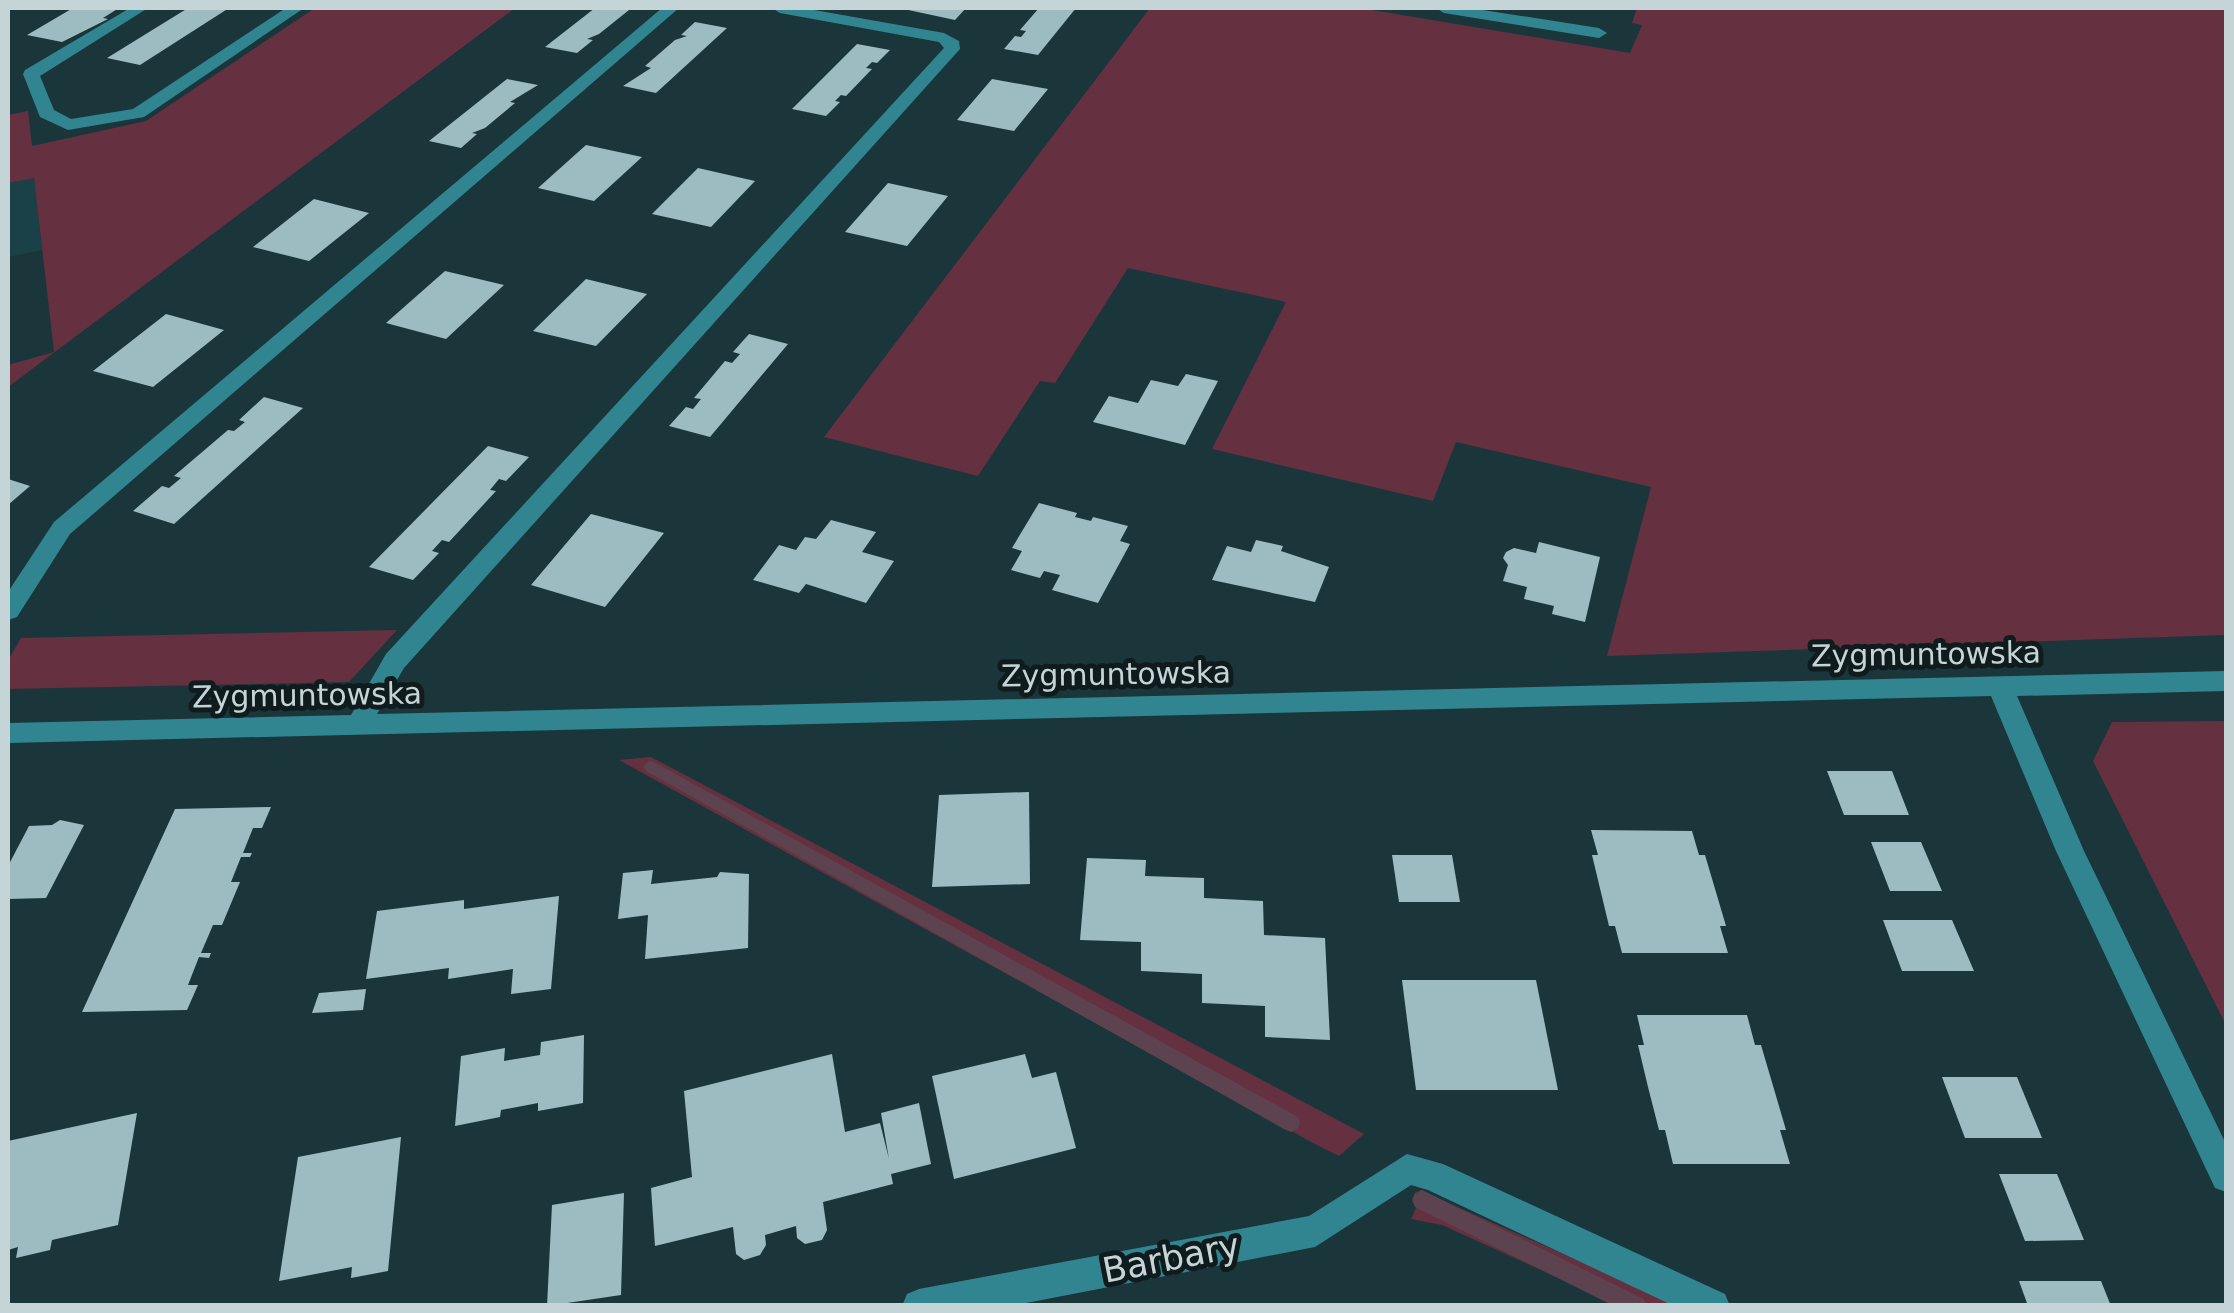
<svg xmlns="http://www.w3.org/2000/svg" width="2234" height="1313" viewBox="0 0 2234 1313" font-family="'DejaVu Sans',sans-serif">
  <rect width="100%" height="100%" fill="#1a363a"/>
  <path fill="#1a4147" d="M34,177L42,250L8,257V183Z"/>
  <path fill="#653040" d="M315,8H515L8,387V365L54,352L34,178L8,183V115L28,111L32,146L146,121Z
    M1150,8H1360L1630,53L1642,25L1632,23L1637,8H2226V635L1607,656L1651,487L1456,442L1433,501L1212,449L1286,302L1128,268L1055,383L1040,381L978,476L824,437Z
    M397,630L349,682L8,689V660L21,638Z
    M2226,721V1025L2093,761L2112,722Z
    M651,757L1364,1134L1339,1156L1313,1143L619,760Z
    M1423,1192L1679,1305H1618L1442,1225L1411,1219Z"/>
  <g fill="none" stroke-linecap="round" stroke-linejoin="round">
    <path fill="#5d4350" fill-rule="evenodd" d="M652,761L1298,1117L1300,1123L1298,1129L1291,1132L1284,1129L646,771L644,767L646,763Z
      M1422,1190L1644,1299L1647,1306H1614L1415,1207L1412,1200L1415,1193Z"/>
  </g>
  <path fill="#9dbcc1" d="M73,8H119L103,18L108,19L62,42L27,35Z
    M188,8H229L140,65L107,58Z
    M595,8L629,10L599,34L587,39L593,40L577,53L545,47Z
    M899,8H966L955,20Z
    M1039,8H1076L1038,55L1004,49L1015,36L1021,37L1026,31L1020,30Z
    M695,22L727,28L656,93L623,86L651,68L645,66L675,40L687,36L681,35Z
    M857,44L890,50L877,63L872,62L866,68L872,69L846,96L841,95L835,101L840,102L826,116L792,109Z
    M507,79L538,85L510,102L515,103L485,128L472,133L477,134L461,148L429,141Z
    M992,79L1048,89L1014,131L957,120Z
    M586,145L642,157L594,201L538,188Z
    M698,168L755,181L711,227L652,214Z
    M888,183L948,196L907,246L845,232Z
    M314,199L369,213L309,261L253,247Z
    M445,271L504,285L446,339L386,323Z
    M586,279L647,294L596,346L533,331Z
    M166,314L224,330L153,387L93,371Z
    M749,334L788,344L710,437L669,426L686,407L693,409L701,399L694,398L725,361L732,363L740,354L733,352Z
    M1186,374L1218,381L1185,445L1093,422L1109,396L1138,403L1151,380L1178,386Z
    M264,397L303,408L174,524L133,511L162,486L169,488L181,478L174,476L228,430L234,431L245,422L239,420Z
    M488,446L529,457L506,481L499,479L490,490L496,491L449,542L442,540L432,551L439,553L413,580L369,567Z
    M8,479L30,486L8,505Z
    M1039,503L1077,513L1075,517L1091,521L1093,517L1128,526L1120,541L1130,544L1098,603L1052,590L1060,575L1044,571L1040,578L1011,570L1022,551L1012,548Z
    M591,514L664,533L605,607L531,585Z
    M831,520L876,532L862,552L894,561L866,603L806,584L799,593L753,580L779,545L796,550L805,537L816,539Z
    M1256,540L1283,546L1281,551L1329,567L1315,602L1212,580L1227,546L1251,552Z
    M1539,542L1600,557L1585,622L1552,614L1554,606L1524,599L1527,587L1503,581L1508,565L1503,558L1506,552L1514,548L1536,553Z
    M1827,771H1892L1909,815H1844Z
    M1029,792L1030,884L932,887L939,795Z
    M271,807L262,828H253L243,853H252L250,857H241L231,882H240L222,925H213L201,953H211L209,958L199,957L188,985H198L187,1010L82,1012L175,809Z
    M60,820L84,825L46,898L8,899V866L29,826L52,825Z
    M1591,830L1692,831L1699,855H1705L1726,926H1720L1728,953H1622L1615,926H1609L1592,855H1598Z
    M1871,842H1921L1942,891H1890Z
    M1392,855H1452L1460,902H1399Z
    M1087,858L1146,860L1145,876L1204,878V898L1263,901L1264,935L1325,938L1330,1040L1265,1037V1006L1202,1003V974L1141,971V942L1080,940Z
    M653,870L651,884L717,877L720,872L749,874L748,948L645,959L648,915L618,919L623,873Z
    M559,896L551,989L511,994L513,969L448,979L449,968L366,979L377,911L464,900V909Z
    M1883,920H1952L1974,971H1902Z
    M1402,980H1536L1558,1090H1416Z
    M366,989L363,1010L312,1013L319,993Z
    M1637,1015H1747L1755,1045H1761L1786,1130H1780L1790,1164H1673L1665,1130H1659L1648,1087L1638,1045H1644Z
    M584,1035L583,1103L538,1111V1103L501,1110L500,1117L455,1126L461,1056L505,1048L504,1061L540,1055L541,1042Z
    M832,1054L845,1132L880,1123L889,1159L881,1113L919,1103L931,1164L891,1174L893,1184L823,1202L827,1230L822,1240L805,1244L797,1238L796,1226L765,1235L766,1245L760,1255L744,1260L736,1254L733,1227L655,1246L651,1188L692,1177L684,1091Z
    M1025,1054L1032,1078L1056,1072L1076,1148L954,1179L932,1076Z
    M1942,1077H2017L2042,1138H1965Z
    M137,1113L118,1225L52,1240L50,1250L16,1258L18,1247L8,1250V1141Z
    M401,1137L388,1271L351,1278L352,1267L279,1281L298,1157Z
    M1999,1174H2057L2084,1240L2025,1241Z
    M624,1193L621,1295L547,1306L552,1205Z
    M2019,1281H2101L2111,1306H2028Z"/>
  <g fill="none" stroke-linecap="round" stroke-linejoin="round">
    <path fill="#318591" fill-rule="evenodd" d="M130,8H148L40,76L54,110L71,119L133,109L286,8H304L144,117L68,130L40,117L23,74L25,70Z
      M662,8H679L70,534L17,617L8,620V592L54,522Z
      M772,8H803L944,33L959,41L960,49L404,668L377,714L2226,671V691L2017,696L2084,851L2226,1144V1192L2215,1188L2056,851L1991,696L8,743V723L351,715L386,654L944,48L939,42L780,13Z
      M1436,8H1470L1599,28L1607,33L1599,38L1444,13Z
      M1407,1154L1443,1164L1725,1294L1730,1306H1674L1428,1190L1411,1185L1315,1247L1011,1306H902L907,1294L919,1289L1309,1216Z"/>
  </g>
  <g text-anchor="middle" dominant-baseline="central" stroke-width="10" stroke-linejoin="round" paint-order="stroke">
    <g font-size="30" fill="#c5d5d7" stroke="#0f1b1d">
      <text transform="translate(1926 654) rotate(-1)">Zygmuntowska</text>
      <text transform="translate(1116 674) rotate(-1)">Zygmuntowska</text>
      <text transform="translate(307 695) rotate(-1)">Zygmuntowska</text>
    </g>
    <g font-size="35" fill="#c5d5d7" stroke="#0f1b1d">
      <text transform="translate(1171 1258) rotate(-11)">Barbary</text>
    </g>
  </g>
  <rect width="2234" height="1313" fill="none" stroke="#c5d5d7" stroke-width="20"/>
</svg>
